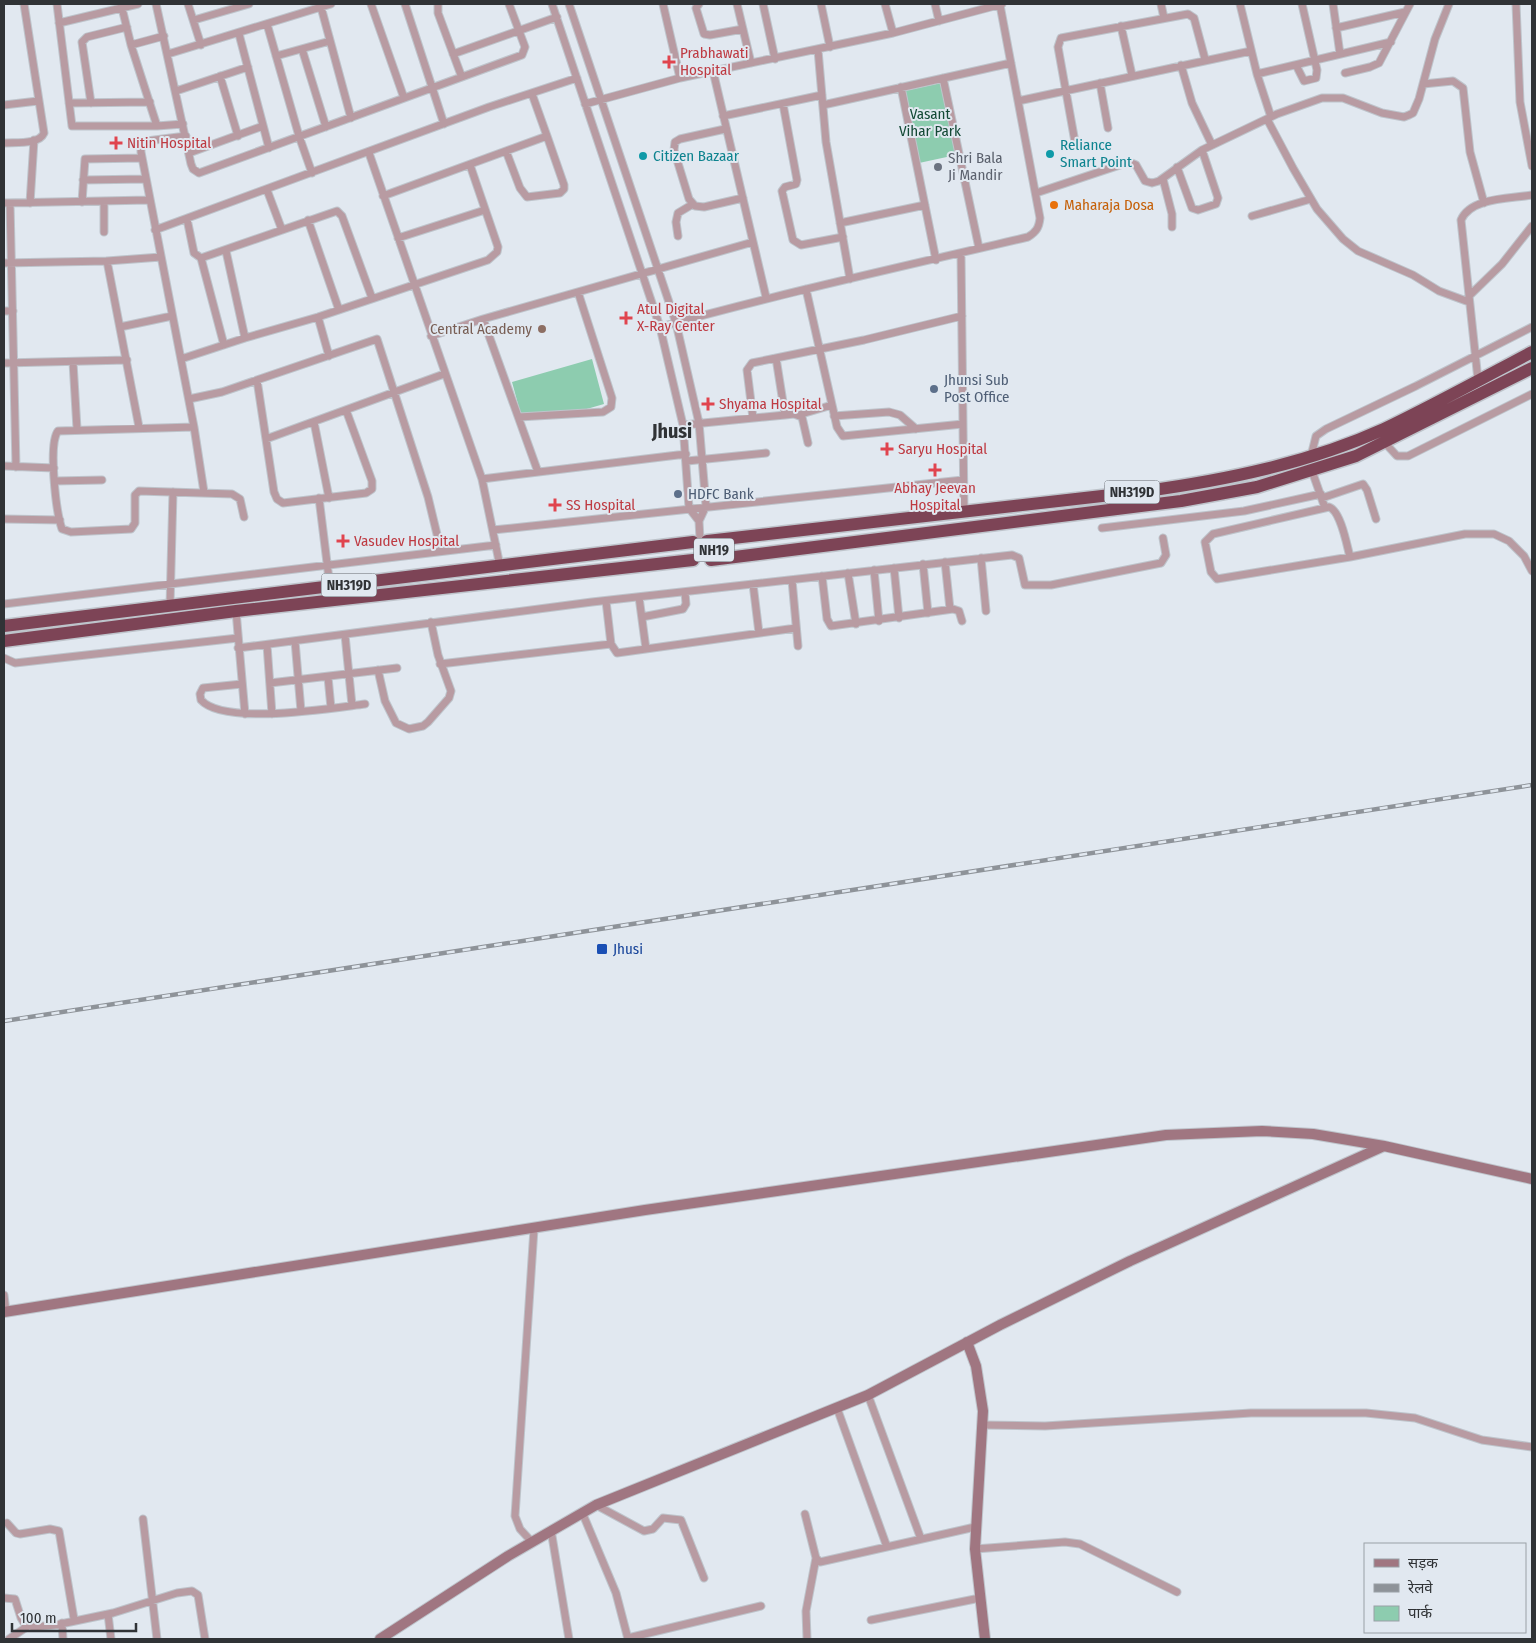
<svg xmlns="http://www.w3.org/2000/svg" width="1536" height="1643" viewBox="0 0 1536 1643" font-family="'Fira Sans Condensed','Noto Sans Devanagari',sans-serif">
  <rect width="100%" height="100%" fill="#e1e8f0"/>
  <path fill="#8dccaf" d="M941,83L956,155L919,163L904,91Z
    M592,359L604,404L566,415H521L512,382Z"/>
  <g fill="none" stroke-linecap="round" stroke-linejoin="round">
    <g stroke="#bec4cb" stroke-width="9">
      <path id="street" d="M57,4L72,126H157L183,124
        M156,4L191,164L193,169L199,173L522,55L525,47L509,4
        M188,4L201,45
        M371,4L404,98
        M405,4L444,124
        M438,4V13L461,75
        M552,4L660,327L683,425L689,508L699,521
        M569,4L676,323L699,423L706,506L699,521L700,539
        M663,4L680,78
        M699,4L696,8L704,34L710,35L743,29
        M737,4L751,63
        M763,4L775,59
        M821,4L830,47
        M885,4L893,33
        M935,4L939,21
        M1161,4L1164,18
        M1240,4L1257,74L1271,117
        M1333,4L1340,54
        M1516,4L1520,102L1532,166
        M321,7L351,118
        M122,8L131,45L157,126
        M194,20L249,4
        M59,23L138,4
        M267,24L299,136L312,173
        M1121,26L1132,75
        M1336,28L1405,12
        M239,34L269,148
        M131,45L164,36
        M302,49L326,127
        M818,50L826,142L850,279
        M168,54L331,4
        M453,54L557,17
        M276,56L330,41
        M1181,65L1192,103L1212,145
        M1296,65L1304,81L1316,78L1317,70L1302,4
        M713,71L766,297
        M1345,73L1370,67L1379,63L1410,4
        M1257,74L1391,42
        M220,76L238,136
        M943,78L979,248
        M1100,83L1108,128
        M1423,84L1453,81L1463,88L1470,152L1484,203
        M901,87L936,260
        M176,91L248,67
        M1018,101L1251,51
        M69,103L150,102
        M91,103L82,42L87,37L127,27
        M585,104L680,78L893,33L1002,4
        M783,104L797,180L796,184L785,187L782,191L793,240L801,245L843,237
        M4,105L38,101
        M823,105L1011,63
        M723,116L822,95
        M1267,119L1293,168L1317,209L1343,239L1358,251L1413,275L1439,291L1469,302
        M725,129L680,139L675,142L674,150L689,199L695,206L704,207L743,198
        M186,136L147,141L141,147V152L194,427L204,492
        M1075,142L1058,47L1061,38L1188,14L1194,18L1205,59
        M4,143C15,142 39,145 44,133L24,4
        M506,151L520,188L527,197L560,193L564,189V185L547,136
        M189,153L263,126
        M369,153L482,479L500,566
        M1177,167L1192,208L1198,210L1216,204L1218,198L1202,150
        M1163,179L1172,214V227
        M83,180L146,179
        M267,190L282,230
        M1036,193L1129,162L1136,165L1145,181L1152,183L1159,181L1202,150L1277,114L1322,98H1343L1382,113L1404,117L1409,115L1413,113L1419,99L1435,39L1449,4
        M383,196L547,136L532,94
        M104,201V232
        M82,202L85,159L142,158
        M4,203L149,200
        M10,203L16,467
        M30,203L34,140
        M1252,216L1311,199
        M187,219L194,253L201,258L337,211L342,216L372,298
        M308,220L339,310
        M840,223L925,205
        M155,230L489,107L577,78
        M678,236L676,222L678,213L693,204
        M398,238L485,210
        M226,251L245,338
        M961,253L964,511
        M201,258L224,345
        M107,261L139,427
        M4,263L107,261L161,257
        M806,289L837,427L843,436L963,424
        M1469,296L1502,264L1532,226
        M4,311H13
        M318,317L329,356
        M483,319L538,472
        M120,327L172,316
        M660,327C782,293 905,266 1028,237C1036,232 1039,228 1040,218L1000,5
        M431,336L483,319L753,242
        M181,359L245,338L318,317L488,260L497,252L498,247L470,165
        M73,362L77,429
        M4,363L127,360
        M257,380L274,492L277,499L283,503L366,493L372,489V481L346,410
        M1478,380L1461,220C1471,197 1510,199 1532,195
        M189,399L222,392L377,339L428,497L441,551
        M785,415L794,414L802,417L808,443
        M798,415L832,405
        M834,416L889,412L900,415L916,429
        M519,417L603,412L611,407L612,398L578,292
        M753,418L747,370L752,363L864,340L962,316
        M314,422L329,498
        M683,425L785,415L776,358
        M194,427L58,431C48,444 56,512 62,529L71,532L131,529L135,523V495L139,491L232,494L240,499L244,517
        M266,439L444,374
        M1385,443L1397,456H1408L1532,394
        M1311,456L1316,436L1326,429L1416,386L1532,327
        M687,461L766,453
        M4,466L54,468
        M1312,471L1325,508
        M482,479L686,454
        M55,481L102,480
        M319,498L330,587
        M1322,498L1363,484L1367,490L1376,519
        M4,519L60,520
        M1102,528L1244,511L1321,494
        M493,530L963,480
        M1350,557C1347,546 1341,511 1329,507L1213,534L1205,542L1211,572L1217,579L1350,557L1465,534H1494L1509,541L1524,556L1532,571
        M981,558L986,611
        M945,562L950,609
        M923,564L928,613
        M894,568L899,618
        M874,570L879,621
        M848,573L856,624
        M822,576L827,619L831,626L953,609L959,611L962,621
        M792,580L798,646
        M753,584L759,633
        M639,597L646,649
        M606,601L611,644L617,653L796,628
        M4,604L496,545
        M170,606L173,492
        M236,611L245,714
        M642,617L683,609L686,604L685,592
        M345,635L352,705
        M295,641L301,711
        M267,645L272,714
        M238,648L592,602L1012,555L1019,558L1025,585H1051L1161,563L1166,555L1163,538
        M4,658L15,663L238,638
        M440,664L611,644
        M378,670L385,701L396,723L409,729L423,726L428,722L449,698L451,691L438,655L431,622
        M328,677L331,708
        M270,683L397,668
        M242,684L203,688L200,694L201,700C224,726 332,708 365,704
        M4,1295L6,1312
        M868,1395L921,1539
        M837,1408L887,1547
        M983,1425L1045,1426L1251,1413H1366L1415,1418L1482,1440L1532,1447
        M596,1505L644,1531L653,1529L663,1518L681,1520L704,1578
        M582,1512L616,1593L628,1639
        M805,1514L816,1558L820,1562L975,1527
        M143,1519L157,1639
        M7,1523L16,1533L20,1534L50,1529L59,1531L74,1619
        M551,1530L569,1639
        M531,1541L520,1529L515,1516L534,1229
        M975,1549L1065,1542L1080,1544L1177,1592
        M4,1598L15,1599L21,1618L24,1623L33,1627L56,1625L113,1613L177,1593L192,1591L198,1595L205,1639
        M108,1614L111,1639
        M871,1620L980,1598
        M62,1623L63,1639
        M628,1638L761,1606
        M9,1639L28,1626
        M807,1639L806,1611L816,1558"/>
    </g>
    <g stroke="#bec4cb" stroke-width="12">
      <path id="secondary" d="M4,1312L645,1210L1166,1135L1262,1131L1313,1134L1384,1146L1532,1179
        M967,1342L976,1366L983,1411L975,1549L985,1639
        M380,1639L508,1556L596,1505L868,1395L1000,1325L1130,1261L1384,1146"/>
    </g>
    <g stroke="#bec4cb" stroke-width="15">
      <path id="highway" d="M707,541L1146,491C1226,480 1309,463 1384,429C1434,405 1483,378 1532,352
        M711,560L1181,501L1257,487L1356,456L1532,368
        M4,626L693,542
        M4,641L236,611L693,560"/>
    </g>
    <use href="#street" stroke="#b89ba2" stroke-width="7"/>
    <use href="#secondary" stroke="#a07681" stroke-width="10"/>
    <use href="#highway" stroke="#7d4456" stroke-width="12"/>
    <g stroke="#8e9399" stroke-width="4.5">
      <path id="rail" d="M4,1021L1532,785"/>
    </g>
    <use href="#rail" stroke="#e1e8f0" stroke-width="2.5" stroke-dasharray="8" stroke-linecap="butt"/>
  </g>
  <g fill="#e0444e" stroke="#e1e8f0" stroke-width="2">
    <path d="M666.5 54.5h5v5h5v5h-5v5h-5v-5h-5v-5h5z"/>
    <path d="M113.5 135.5h5v5h5v5h-5v5h-5v-5h-5v-5h5z"/>
    <path d="M623.5 310.5h5v5h5v5h-5v5h-5v-5h-5v-5h5z"/>
    <path d="M705.5 396.5h5v5h5v5h-5v5h-5v-5h-5v-5h5z"/>
    <path d="M884.5 441.5h5v5h5v5h-5v5h-5v-5h-5v-5h5z"/>
    <path d="M932.5 462.5h5v5h5v5h-5v5h-5v-5h-5v-5h5z"/>
    <path d="M552.5 497.5h5v5h5v5h-5v5h-5v-5h-5v-5h5z"/>
    <path d="M340.5 533.5h5v5h5v5h-5v5h-5v-5h-5v-5h5z"/>
  </g>
  <g fill="#0f9aa8" stroke="#e1e8f0" stroke-width="2">
    <circle cx="1050" cy="154" r="5"/>
    <circle cx="643" cy="156" r="5"/>
  </g>
  <circle fill="#6b7280" stroke="#e1e8f0" stroke-width="2" cx="938" cy="167" r="5"/>
  <circle fill="#e8710a" stroke="#e1e8f0" stroke-width="2" cx="1054" cy="205" r="5"/>
  <circle fill="#8d6e63" stroke="#e1e8f0" stroke-width="2" cx="542" cy="329" r="5"/>
  <g fill="#5c6f8a" stroke="#e1e8f0" stroke-width="2">
    <circle cx="934" cy="389" r="5"/>
    <circle cx="678" cy="494" r="5"/>
  </g>
  <rect fill="#1a4fb4" stroke="#e1e8f0" stroke-width="2" x="596" y="943" width="12" height="12" rx="2.5"/>
  <g text-anchor="middle" dominant-baseline="central" stroke-width="4" stroke-linejoin="round" paint-order="stroke">
    <g fill="#e1e8f0" stroke="#65696e" stroke-width="1">
      <rect x="1104.5" y="480.5" width="55" height="23" rx="4"/>
      <rect x="694" y="538.5" width="40" height="23" rx="4"/>
      <rect x="321.5" y="573.5" width="55" height="23" rx="4"/>
    </g>
    <g font-size="14" font-weight="bold" fill="#303336">
      <text x="1132" y="492">NH319D</text>
      <text x="714" y="550">NH19</text>
      <text x="349" y="585">NH319D</text>
    </g>
    <g font-size="15" fill="#be3a42" stroke="#e1e8f0" text-anchor="start">
      <text x="680" y="53">Prabhawati<tspan x="680" dy="17">Hospital</tspan></text>
      <text x="127" y="143">Nitin Hospital</text>
      <text x="637" y="309">Atul Digital<tspan x="637" dy="17">X-Ray Center</tspan></text>
      <text x="719" y="404">Shyama Hospital</text>
      <text x="898" y="449">Saryu Hospital</text>
      <text x="935" y="488" text-anchor="middle">Abhay Jeevan<tspan x="935" dy="17">Hospital</tspan></text>
      <text x="566" y="505">SS Hospital</text>
      <text x="354" y="541">Vasudev Hospital</text>
    </g>
    <g font-size="15" fill="#134935" stroke="#e1e8f0">
      <text x="930" y="114">Vasant<tspan x="930" dy="17">Vihar Park</tspan></text>
    </g>
    <g font-size="15" fill="#0d838f" stroke="#e1e8f0" text-anchor="start">
      <text x="1060" y="145">Reliance<tspan x="1060" dy="17">Smart Point</tspan></text>
      <text x="653" y="156">Citizen Bazaar</text>
    </g>
    <g font-size="15" fill="#5b616d" stroke="#e1e8f0" text-anchor="start">
      <text x="948" y="158">Shri Bala<tspan x="948" dy="17">Ji Mandir</tspan></text>
    </g>
    <g font-size="15" fill="#c56008" stroke="#e1e8f0" text-anchor="start">
      <text x="1064" y="205">Maharaja Dosa</text>
    </g>
    <g font-size="15" fill="#785e54" stroke="#e1e8f0" text-anchor="end">
      <text x="532" y="329">Central Academy</text>
    </g>
    <g font-size="15" fill="#4e5e75" stroke="#e1e8f0" text-anchor="start">
      <text x="944" y="380">Jhunsi Sub<tspan x="944" dy="17">Post Office</tspan></text>
      <text x="688" y="494">HDFC Bank</text>
    </g>
    <g font-size="15" fill="#164399" stroke="#e1e8f0" text-anchor="start">
      <text x="613" y="949">Jhusi</text>
    </g>
    <g font-size="20" font-weight="bold" fill="#303336" stroke="#e1e8f0">
      <text x="672" y="431">Jhusi</text>
    </g>
  </g>
  <rect width="1536" height="1643" fill="none" stroke="#303336" stroke-width="10"/>
  <rect x="1364" y="1543" width="162" height="90" fill="#e1e8f0" stroke="#9aa0a6"/>
  <rect x="1374" y="1559" width="25" height="8" fill="#a07681" stroke="#9aa0a6"/>
  <text x="1408" y="1568" font-size="15" fill="#303336">सड़क</text>
  <rect x="1374" y="1584" width="25" height="8" fill="#8e9399" stroke="#9aa0a6"/>
  <text x="1408" y="1593" font-size="15" fill="#303336">रेलवे</text>
  <rect x="1374" y="1606" width="25" height="15" fill="#8dccaf" stroke="#9aa0a6"/>
  <text x="1408" y="1618" font-size="15" fill="#303336">पार्क</text>
  <path d="M12 1623v8h124v-8" fill="none" stroke="#303336" stroke-width="2.5"/>
  <text x="20" y="1623" font-size="15" fill="#303336" stroke="#e1e8f0" stroke-width="4" paint-order="stroke">100 m</text>
</svg>
